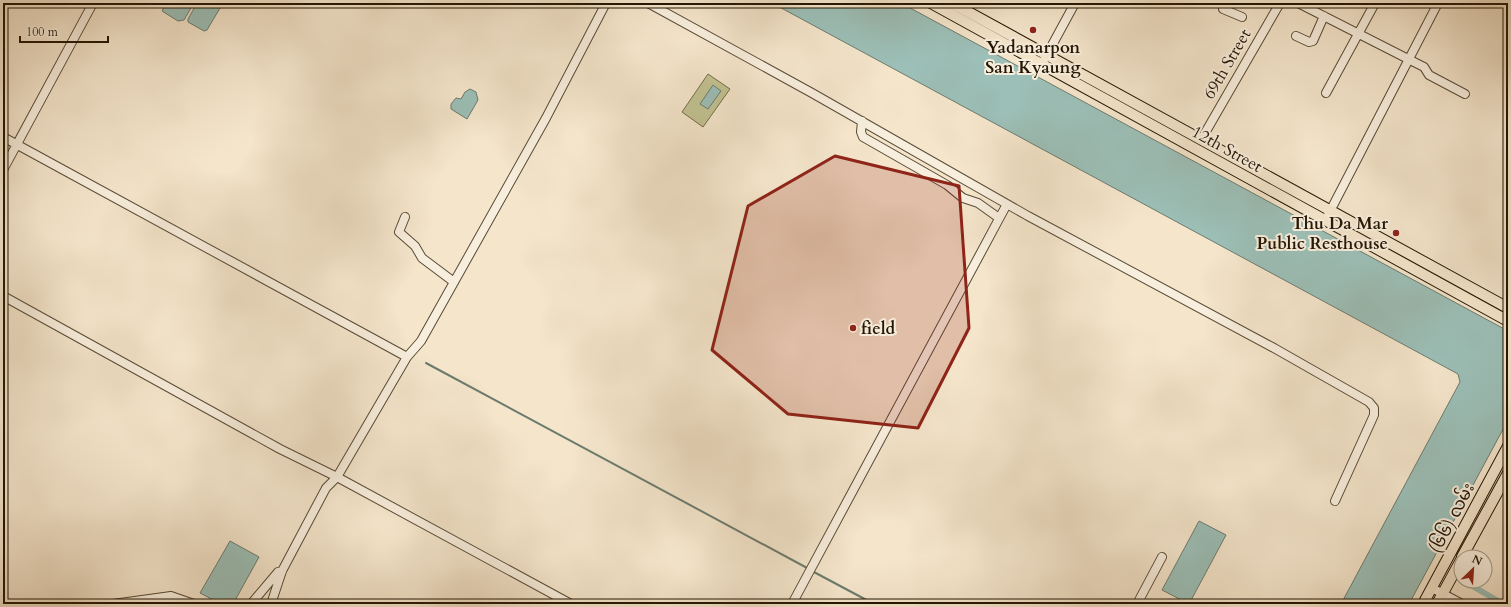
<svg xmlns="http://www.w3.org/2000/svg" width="1511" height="607" viewBox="0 0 1511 607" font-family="Cardo,'Noto Sans Myanmar',serif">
  <rect width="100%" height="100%" fill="#f4e5cb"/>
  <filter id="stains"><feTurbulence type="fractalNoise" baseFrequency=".005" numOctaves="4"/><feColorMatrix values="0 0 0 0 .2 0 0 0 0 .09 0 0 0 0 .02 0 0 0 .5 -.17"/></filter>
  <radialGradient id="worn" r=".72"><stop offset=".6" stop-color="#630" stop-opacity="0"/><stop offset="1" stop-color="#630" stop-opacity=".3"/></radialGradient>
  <path fill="#c2c292" stroke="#726c4a" d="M708,74L730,89L703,127L682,112Z"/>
  <path fill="#9cbfb7" stroke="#6c7b6f" d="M166,3H194L184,20L178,21L162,11Z
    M197,3H223L207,30L204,31L188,22V19Z
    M772,3H901L1508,331V420L1409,604H1341L1460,382L1458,374Z
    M713,85L721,91L708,109L700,104Z
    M470,89L476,92L478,100L467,119L451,109V104L456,98L461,99L465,92Z
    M1199,521L1226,535L1189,604L1162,590Z
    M230,541L259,557L233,604H221L200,593Z"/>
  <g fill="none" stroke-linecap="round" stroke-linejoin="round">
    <path stroke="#6c7b6f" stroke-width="2" d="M426,363L809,569
      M812,571L874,604"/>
    <path stroke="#9cbfb7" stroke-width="6" d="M1464,581L1503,604"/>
    <g stroke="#574a35" stroke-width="10">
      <path id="minor" d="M648,3L812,93L1028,216L1274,348L1369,402L1374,408V415L1335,501
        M1223,3V9L1242,17
        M1298,3L1416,63L1424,67L1429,75L1465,94
        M1296,36L1309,42L1313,41L1324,16
        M1044,60L1075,3
        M1326,93L1375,3
        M862,121L861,132L863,137L947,185L963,198L978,203L999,218
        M3,137L407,357
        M1201,140L1280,3
        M3,170L93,3
        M405,217L399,232L415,246L422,258L454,282
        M1325,221L1438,3
        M3,296L280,449L337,477L571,604
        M1432,588L1462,604
        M113,604L171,596L194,604
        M251,604L278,572L282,571
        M271,604L282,571L326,488L337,477L407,357L421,341L546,118L606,3
        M792,604L1007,204
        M1137,604L1162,557"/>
    </g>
    <g stroke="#231603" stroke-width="12">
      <path id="major" d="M931,3L1508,321
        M952,3L1508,308
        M1462,557L1508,473
        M1423,604L1508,446
        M1437,604L1461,560"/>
    </g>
    <use href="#minor" stroke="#f8eedd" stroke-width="8"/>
    <use href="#major" stroke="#f4e5cb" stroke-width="10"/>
  </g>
  <path fill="#8f2418" fill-opacity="0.2" stroke="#8f2418" stroke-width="3" stroke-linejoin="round" d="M835,156L959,186L969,328L918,428L788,414L712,350L748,206Z"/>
  <g fill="#8f2418" stroke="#f8eedd" stroke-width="1.5">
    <circle cx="1033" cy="30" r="4"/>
    <circle cx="1396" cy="233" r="4"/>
    <circle cx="853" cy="328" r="4"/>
  </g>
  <g text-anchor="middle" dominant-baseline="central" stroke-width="4" stroke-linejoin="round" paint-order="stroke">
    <g font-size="17" font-weight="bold" fill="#231603" stroke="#f8eedd">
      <text x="1033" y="47">Yadanarpon<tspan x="1033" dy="20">San Kyaung</tspan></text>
      <text x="1388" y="223" text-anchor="end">Thu Da Mar<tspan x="1388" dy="20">Public Resthouse</tspan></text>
      <text x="861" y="328" text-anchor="start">field</text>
    </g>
    <g font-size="17" fill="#231603" stroke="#f8eedd">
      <text transform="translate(1227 64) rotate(-60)">69th Street</text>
      <text transform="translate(1227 149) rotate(29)">12th Street</text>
      <text transform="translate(1452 518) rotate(-62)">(၆၆) လမ်း</text>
    </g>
  </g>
  <rect width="1511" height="607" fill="none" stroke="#f4e5cb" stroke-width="16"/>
  <rect x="4" y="4" width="1503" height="599" fill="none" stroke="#231603" stroke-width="2"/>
  <rect x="8" y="8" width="1495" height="591" fill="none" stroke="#231603"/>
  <g transform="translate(1473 569) rotate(25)"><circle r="19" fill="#f8eedd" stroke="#a39886"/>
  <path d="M0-3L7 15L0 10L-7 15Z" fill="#8f2418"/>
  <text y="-6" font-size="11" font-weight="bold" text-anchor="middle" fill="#231603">N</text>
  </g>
  <path d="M20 36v6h88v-6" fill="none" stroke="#231603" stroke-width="2"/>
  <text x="26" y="36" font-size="12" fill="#231603" stroke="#f8eedd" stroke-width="3" paint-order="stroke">100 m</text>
  <rect width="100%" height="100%" filter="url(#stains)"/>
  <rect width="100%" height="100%" fill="url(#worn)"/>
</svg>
